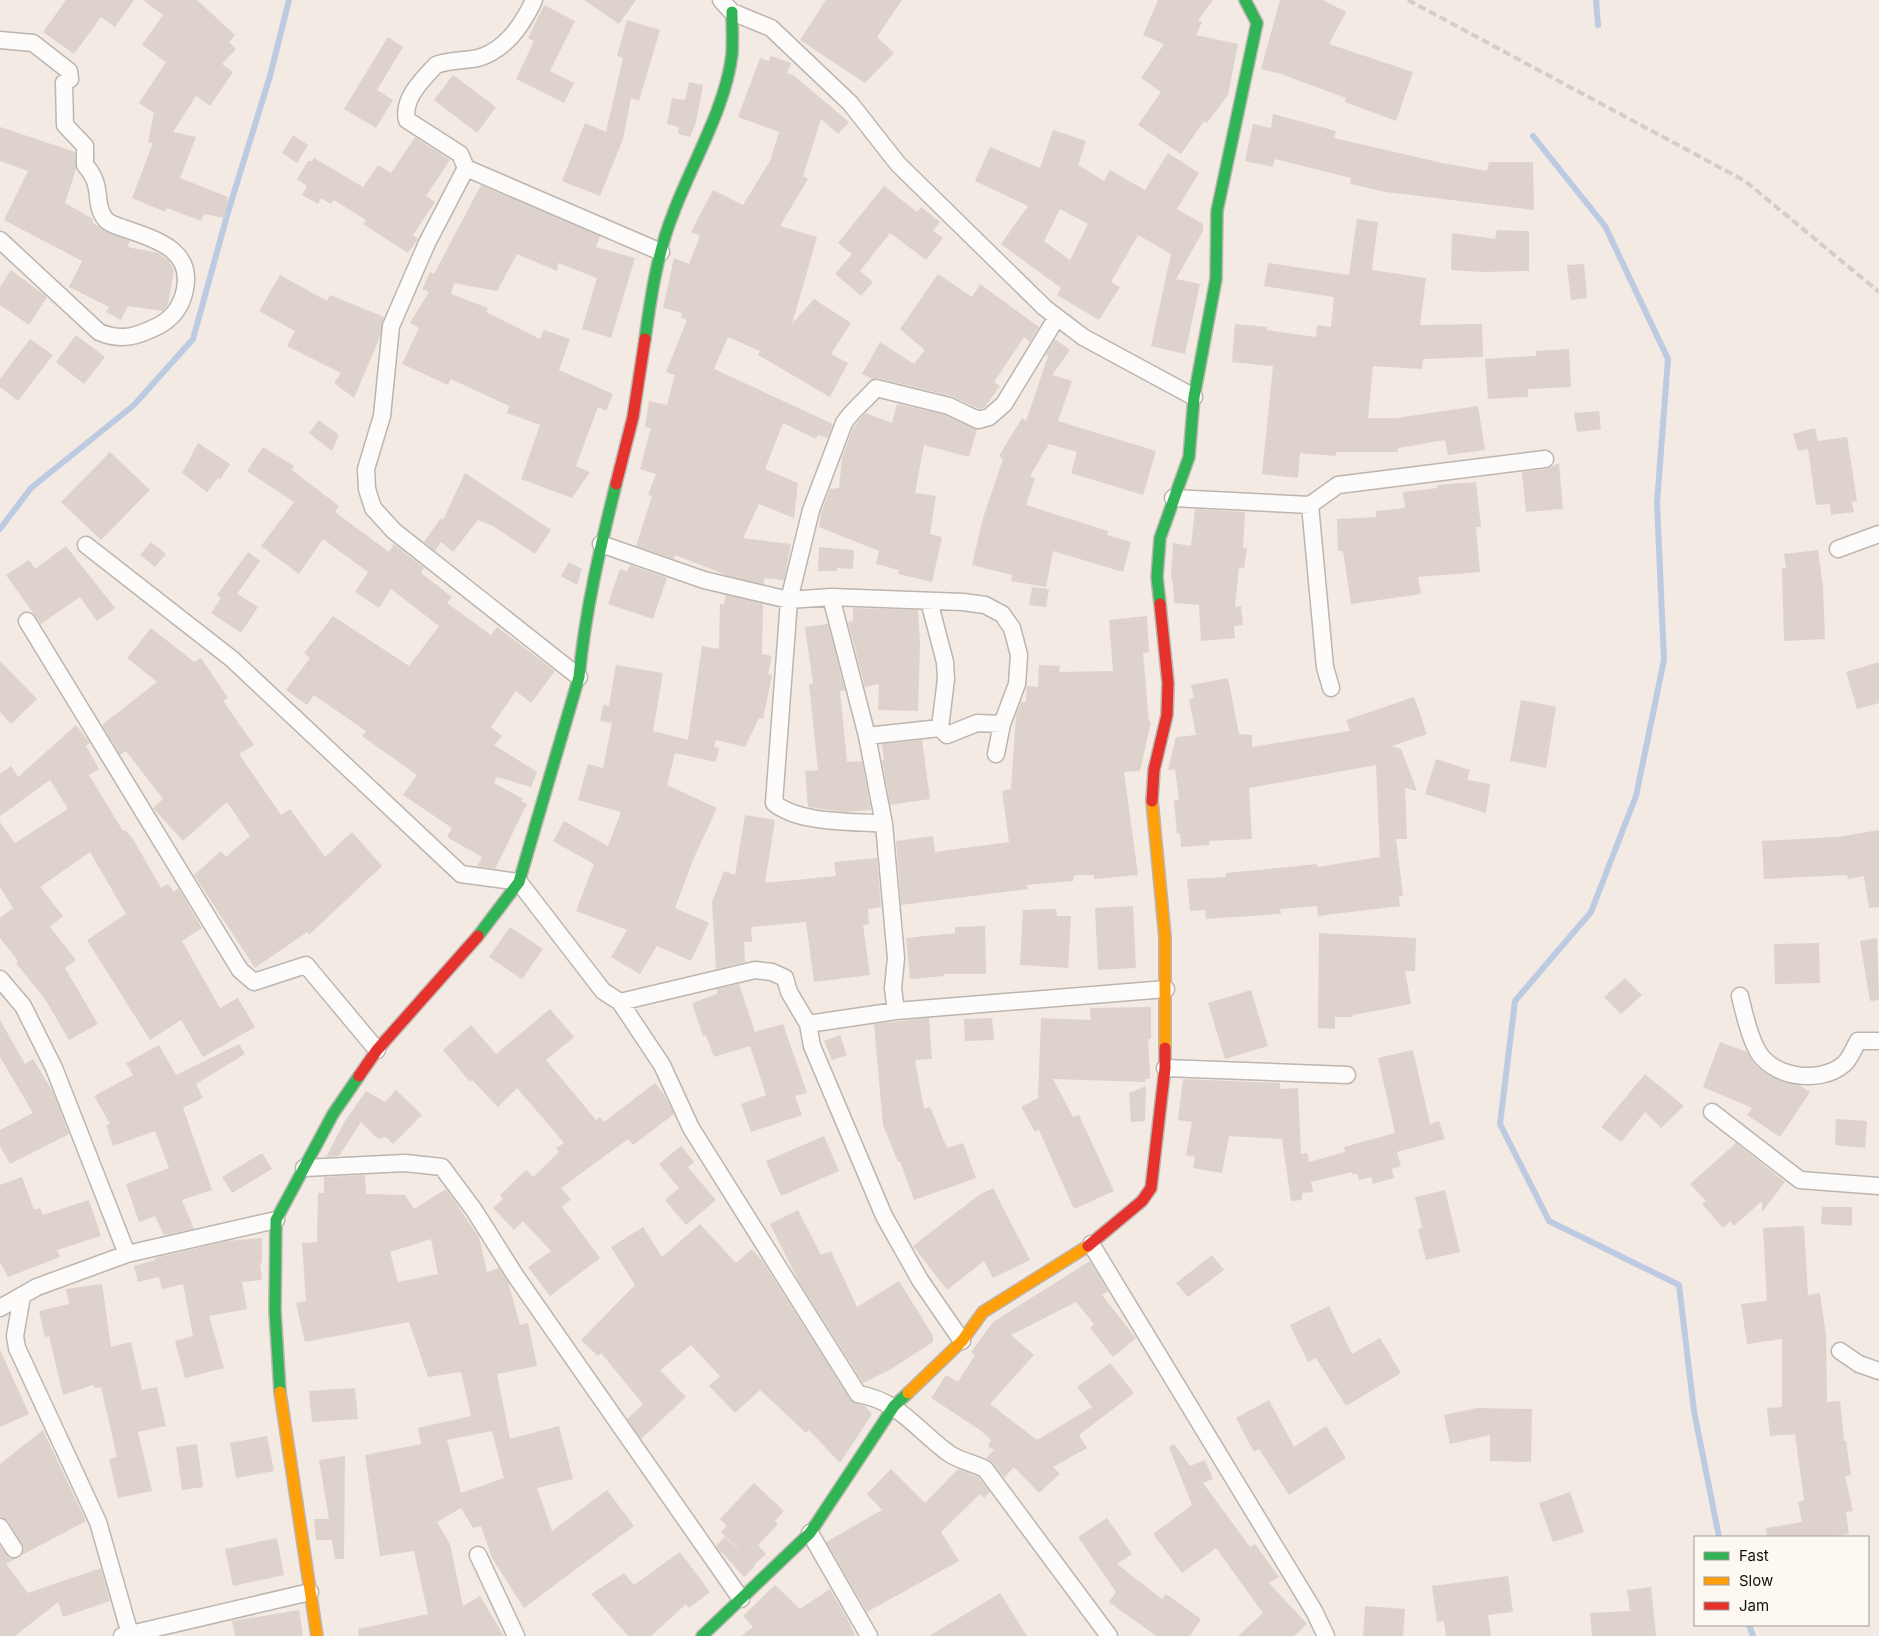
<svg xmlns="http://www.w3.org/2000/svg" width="1879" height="1636" viewBox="0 0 1879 1636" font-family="Inter,sans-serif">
  <rect width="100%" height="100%" fill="#f2eae3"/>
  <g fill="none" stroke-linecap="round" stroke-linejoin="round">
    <path stroke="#bccbe1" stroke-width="6" d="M1596,0L1598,25
      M1533,136L1605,226L1668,359L1657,503L1664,660L1636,796L1591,912L1515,1001L1500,1124L1549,1221L1679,1285L1694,1411L1719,1537
      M0,529L31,488L134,405L193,339L228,212L270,76L289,0
      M1749,1625L1753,1636"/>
  </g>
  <path fill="#ded2cc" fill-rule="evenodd" d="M66,0H134L115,27L101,17L74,54L43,32Z
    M143,0H197L235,35L229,42L236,49L222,64L233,72L210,106L196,96L173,132L196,137L180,178L228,197L225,218L204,214L201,221L167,208L165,212L132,198L153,143L148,142L154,113L139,103L166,62L142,45L163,15Z
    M584,0H636L619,24Z
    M826,0H902L877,37L894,53L865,83L800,40Z
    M1158,0H1213L1198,20L1202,22L1196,35L1238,44L1228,95L1207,123L1204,121L1181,154L1138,125L1161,92L1141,78L1164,44L1143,35Z
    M1280,0H1323L1346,12L1329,44L1413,72L1396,121L1345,102L1346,98L1281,74L1261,69Z
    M544,5L575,21L550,71L574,83L564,103L516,79L534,41L528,38Z
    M627,20L660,30L639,101L631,98L623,139L600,196L562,181L585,123L606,132L623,58L617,56Z
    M388,37L403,47L377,90L393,100L376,128L344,109Z
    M771,56L791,63L787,73L793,75L849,122L838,134L821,119L803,176L808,179L780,226L817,237L792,324L814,299L851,323L831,354L848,363L830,397L758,355L760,351L728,337L714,369L833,424L828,438L818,435L816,439L783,423L765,469L798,483L794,518L759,504L743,538L791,544L784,580L764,578V584L729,576L675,555L674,559L636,546L652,496L648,495L656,474L640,469L651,428L645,427L649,401L667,405L675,375L666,372L687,320L681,318L682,313L663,308L674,258L689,264L700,236L691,232L713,190L743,205L770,161L779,132L738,117L760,58L769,61Z
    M453,75L496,107L477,133L434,100Z
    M689,82L703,85L696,122L690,137L678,134L679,127L667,124L672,98L685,100Z
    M1273,114L1336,131L1334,138L1442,163L1487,171L1489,162H1533L1534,210L1386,192L1350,184L1351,178L1275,159L1273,167L1245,161L1253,124L1271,128Z
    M0,127L75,152L76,169L65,203L93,219V223L105,231L130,241L127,247L158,253L169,261L174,271L168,304L163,311L128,306L121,320L106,312L109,307L69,287L82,261L4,220L28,171L0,161Z
    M1053,130L1086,141L1078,165L1104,181L1110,170L1145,190L1168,153L1199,173L1177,209L1203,224V231L1176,279L1200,284L1185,354L1151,346L1171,254L1138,235L1111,282L1120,287L1099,320L1057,295L1061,288L1001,244L1028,206L975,181L990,147L1040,168ZM1060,209L1088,224L1070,260L1044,241Z
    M293,135L308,145L297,163L282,153Z
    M415,137L450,160L426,196L435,202L413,235L418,239L408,253L363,224L366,220L334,200L331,204L321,198L318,204L302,195L307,186L297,179L308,161H312L314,158L363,187L378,165L391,173Z
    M481,185L600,236L596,247L635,258L611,338L582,329L597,278L558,263L557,271L517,254L497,291L454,283L451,294L488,308L486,312L540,339L544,330L570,339L559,370L613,394L606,411L598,407L576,466L590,472L572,498L521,479L540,425L507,413L509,406L451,379L448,385L402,364L419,328L410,323L429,292L422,289L430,272L434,274Z
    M884,186L917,212L921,207L940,222L933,231L943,238L926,260L890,233L860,271L873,282L861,296L835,274L852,254L838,243Z
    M1357,219L1378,222L1372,270L1426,278L1420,325L1482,324L1483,357L1423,359L1422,369L1373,366L1368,418H1396L1478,406L1485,450L1448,455L1445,440L1398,448V452H1336V456L1300,453L1298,478L1262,474L1273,366L1232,362L1235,324L1267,327V330L1316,337L1317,325L1331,327L1334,297L1264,286L1268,263L1349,275Z
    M1497,230L1529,231V271L1482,272L1451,270L1452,233L1495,239Z
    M1584,264L1587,298L1571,300L1567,265Z
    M11,270L47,297L29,325L0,305V287Z
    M938,274L972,297L980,284L1039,327L1030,342L1024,337L994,382L1000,386L984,408L979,409L951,396L878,378L872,379L862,374L880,342L914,364L925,350L900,329Z
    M280,275L327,301L330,295L384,317L380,337L354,398L334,383L341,373L287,346L295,331L259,311Z
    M76,335L105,357L84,384L56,362Z
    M30,339L53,355L18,401L0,387V379Z
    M1055,339L1070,350L1052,375L1072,381L1058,421L1156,451L1143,495L1071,473L1077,452L1049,444L1030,476L1035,478L1026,505L1108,531L1107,535L1131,542L1123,572L1053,551L1046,587L1011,581L1012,575L972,565L983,518L1003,459L999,456L1022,418L1026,421L1048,356L1046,354Z
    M1569,349L1571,387L1528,389V397L1488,399L1485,359L1536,356V351Z
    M897,404L946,415L977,429L969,457L924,445L915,493L936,496L930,534L942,537L932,582L898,574L899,570L876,564L879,551L819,527L821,513L830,489L839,488L842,458L853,428L865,413L892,423Z
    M1599,411L1601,429L1577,432L1574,413Z
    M319,420L339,435L332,451L309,433Z
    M1815,428L1818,441L1847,437L1857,501L1852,502L1854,512L1831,515L1830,504L1816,505L1808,449L1798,451L1793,434Z
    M198,443L230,464L220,480L218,478L207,492L182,473Z
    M263,447L294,466L292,470L339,506L335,512L389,552L394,544L424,568L421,573L452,597L447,603L491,635L497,627L555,671L531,703L516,691L491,727L502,736L494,745L537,772L531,787L497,777L494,783L523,799L521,801L527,804L495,869L477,866L482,857L447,837L452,828L403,795L417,775L362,736L366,731L314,695L307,705L286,690L310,658L304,653L333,616L409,666L439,626L391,589L379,608L355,592L368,572L323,539L299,574L261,546L294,502L247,471Z
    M110,452L150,490L101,540L61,502Z
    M1559,463L1563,509L1526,512L1522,472L1546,469Z
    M465,473L551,530L535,554L493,526L478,520L453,552L441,542L435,551L424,542L441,518L443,520Z
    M1476,482L1481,527H1476L1480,572L1418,577L1421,594L1351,604L1343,551H1338L1337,519L1376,517V511L1405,508L1403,492L1438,488L1437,485Z
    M1195,509L1245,512L1243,548H1247L1244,568L1239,567L1235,607L1241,606L1243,625L1234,626L1235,638L1201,641L1199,605L1174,603L1173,583L1171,577L1173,543L1191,546Z
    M151,542L166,554L155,567L140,555Z
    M66,546L115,608L97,621L80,597L41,624L6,575L29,560L35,569Z
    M819,547L854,550L853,569L837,568V571H818Z
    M1818,550L1823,587L1825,639L1784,641L1782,568H1786L1784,554Z
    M248,552L260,561L237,594L258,607L241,633L211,613L221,598L217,595Z
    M569,562L582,569L577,585L561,576Z
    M630,565L667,578L653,619L608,604L620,569L627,572Z
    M1032,587L1049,589L1046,607L1029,605Z
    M726,595L763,604L762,654L772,656L768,674L772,675L763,719L759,718L745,747L716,740L714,747L719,748L716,762L675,753L667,785L717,808L693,860L675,908L709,923L691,961L657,946L640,974L611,957L627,930L576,911L594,864L553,841L564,821L608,846L621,812L578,800L588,764L603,768L612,723L600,721L603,705L609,706L616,665L663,673L653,731L688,740L702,646L719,649L720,604H724Z
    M853,608L918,610L920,645L918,711L878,710L879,684L865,687L848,622L853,621Z
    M1147,616L1149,652L1143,653L1149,722H1151L1140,771L1124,772L1138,875L1094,879V875H1074L1073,881L1027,885L1028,889L901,905L896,841L933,836L935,852L1009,842L1002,791L1011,789L1016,716L1021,702H1026L1027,686L1038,687L1039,665L1060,666L1059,672L1113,671L1109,620Z
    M828,624L845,690L840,691L847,762L862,761L871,810L845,812L808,807L805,771L818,770L809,684H813L805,627Z
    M151,628L194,662L201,658L228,698L223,701L254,745L239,754L281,815L290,809L325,857L352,832L382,866L309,935L307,932L255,968L194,875L221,851L226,857L250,836L227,802L183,841L153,808L163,799L126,751L120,755L102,725L157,682L127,658Z
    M0,661L37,699L11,724L0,712Z
    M1879,662V703L1857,709L1846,672Z
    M1228,678L1239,734L1252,735V747L1350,731L1346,720L1414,697L1427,734L1392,746L1401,749L1417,791L1405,788L1407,839H1396L1403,896H1399L1400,906L1318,916L1317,906L1280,909L1281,914L1206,919L1205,910L1190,911L1187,879L1226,877V873L1278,868L1317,864V867L1380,857L1376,765L1249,788L1252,839L1209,841L1210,845L1181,847L1180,833L1177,834L1174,800H1179L1175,769L1168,770L1176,737L1196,735L1189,699L1194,698L1191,685Z
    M1521,700L1556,707L1546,768L1510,761Z
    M76,725L90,743L86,746L99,769L89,775L123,831L125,830L133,839L161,888L168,884L174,892L178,888L202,928L182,941L220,1008L238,998L255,1027L203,1057L181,1020L150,1040L87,940L126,914L90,852L40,887L63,916L50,927L76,960L65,968L98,1024L69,1040L45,999L16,963L18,961L0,938V918L13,908L0,887V822L15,843L68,809L50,780L0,816V774L11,766L18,777Z
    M922,740L930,799L890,805L882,760H884L882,744Z
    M1436,759L1470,770L1467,780L1490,784L1486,813L1425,794Z
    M745,815L775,820L765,883L836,876L834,862L877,858L881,907L868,909L869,924L863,925L870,975L814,982L806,922L751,927L752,942H744L745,962L716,969L712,902L724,871L735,875Z
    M1879,830V907L1869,908L1864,876L1848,879L1847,875L1764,879L1762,841L1837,837Z
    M1133,906L1136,968L1098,970L1095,908Z
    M1056,909L1057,916H1071L1068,968L1020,965L1023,910Z
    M985,926L986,974H944V976L910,979L906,938L955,933V927Z
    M510,927L543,949L522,979L489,957Z
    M1319,933L1416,938L1415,971H1405L1411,1004L1353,1015V1017H1335V1029L1318,1028Z
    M1877,938L1879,1000L1870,1001L1860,941Z
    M1819,943L1820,983L1775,984L1774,944Z
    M1625,978L1642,995L1621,1014L1604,997Z
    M739,984L755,1032L783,1024L807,1093L795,1096L802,1115L751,1132L741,1104L766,1095L750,1046L714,1057L706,1035L703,1036L692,1003L717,994V989Z
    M1251,990L1268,1046L1225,1059L1208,1003Z
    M1151,1007V1039H1148L1150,1074V1079H1145V1082L1053,1079L1073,1117L1079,1115L1114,1191L1074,1209L1039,1130L1035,1132L1021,1107L1038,1098L1041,1018L1091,1020L1090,1008Z
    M550,1009L574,1037L546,1060L596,1120L600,1117L604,1122L655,1083L665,1096L674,1114L633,1145L628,1139L561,1188L571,1199L562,1207L600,1258L550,1296L528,1267L551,1251L523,1221L514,1230L493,1208L503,1199L500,1195L526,1170L533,1177L559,1152L556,1148L564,1143L517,1088L498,1107L472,1080L470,1082L443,1050L471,1025L496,1054Z
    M929,1018L932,1059L915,1060L924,1109L930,1107L947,1148L963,1143L976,1178L914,1200L900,1161L898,1162L883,1125L874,1024Z
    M992,1018L994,1040L965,1041L964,1019Z
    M0,1020L25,1064L33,1059L53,1092L69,1134L10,1164L0,1146V1130L33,1113L0,1057Z
    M840,1035L847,1055L832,1060L824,1041Z
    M1720,1042L1747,1052L1756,1066L1768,1075L1781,1081L1799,1085L1810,1092L1780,1137L1747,1115L1752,1108L1703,1087Z
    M239,1044L245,1054L196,1084L203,1098L183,1108L212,1190L182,1200L194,1229L164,1235L155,1216L139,1222L126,1184L169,1168L155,1131L113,1146L106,1125L110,1124L94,1096L133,1075L126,1063L159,1045L176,1075Z
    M1413,1050L1430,1124L1439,1121L1445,1139L1397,1152L1401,1166L1392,1169L1394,1178L1373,1184L1371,1177L1359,1180L1357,1174L1353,1175L1352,1172L1311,1182L1313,1192L1302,1193V1200L1291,1201L1282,1139L1229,1136L1222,1173L1193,1168L1195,1157L1186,1155L1192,1122L1178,1120L1183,1079L1280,1083V1089L1298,1088L1301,1154L1307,1153L1309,1162L1345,1152L1344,1147L1395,1133L1378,1058Z
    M1645,1074L1684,1106L1661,1128L1645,1112L1621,1142L1601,1127Z
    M1146,1086L1145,1121L1131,1122L1129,1093Z
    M396,1090L422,1115L393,1144L386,1137L378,1139L361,1122L339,1156L326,1157L345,1121L366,1091L385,1102Z
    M1836,1119L1867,1121L1865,1148L1835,1145Z
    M824,1136L839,1171L781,1196L766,1161Z
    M1736,1143L1785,1182L1762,1212V1201L1734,1226L1730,1221L1723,1228L1702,1204L1706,1201L1690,1184Z
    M681,1146L694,1162L688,1167L716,1200L686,1225L665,1200L679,1188L659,1164Z
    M262,1153L272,1169L232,1193L222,1177Z
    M365,1175L366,1194L405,1195L414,1209L446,1189L479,1237L487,1272L499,1268L508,1282L520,1325L528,1323L537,1366L497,1374L510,1439L559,1426L573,1479L537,1488L552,1531L607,1490L634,1526L524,1608L492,1558L481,1526L473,1528L461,1508L437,1522L450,1544L463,1606L480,1596L504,1636H359L358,1629L428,1614L414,1551L380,1556L365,1455L421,1444L418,1428L471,1416L461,1372L428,1377L409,1322L305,1342L296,1303L306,1301L302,1243L317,1242L318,1193H324V1177ZM431,1239L438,1274L398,1282L390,1252ZM492,1431L504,1478L461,1493L447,1440Z
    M22,1177L34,1210L40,1208L43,1215L89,1200L101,1236L57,1250L60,1257L8,1277L0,1262V1185Z
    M993,1188L1030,1260L993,1278L984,1261L947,1290L913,1246L979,1195Z
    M1445,1190L1460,1252L1426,1260L1418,1229L1422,1228L1415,1197Z
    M1822,1207H1852V1226L1821,1224Z
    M798,1210L821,1255L831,1251L857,1307L899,1281L933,1336V1342L891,1369L863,1383L798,1280L770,1224Z
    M700,1224L736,1263L752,1249L763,1262L850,1399L865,1406L872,1414L840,1463L809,1430L806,1433L760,1390L735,1413L709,1386L720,1376L691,1345L660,1370L686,1397L641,1439L627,1419L643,1404L601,1353L598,1356L581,1340L635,1285L611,1247L643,1227L662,1257Z
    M1804,1226L1808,1295L1820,1293L1826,1335L1827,1402L1840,1401L1844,1441H1846L1851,1475L1845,1476L1853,1511L1846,1512L1849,1534L1827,1537H1767L1766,1528L1802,1522L1798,1502L1804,1500L1795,1434L1770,1436L1767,1408L1782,1407V1339L1747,1344L1741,1304L1767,1301L1763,1228Z
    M262,1238V1263H260L262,1280L242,1282L247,1309L209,1316L224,1368L185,1378L175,1341L193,1336L183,1284L162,1289L159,1277L138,1282L134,1266L155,1260V1258L228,1241Z
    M1212,1255L1224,1270L1188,1297L1176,1283Z
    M1090,1261L1108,1291L1102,1295L1136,1338L1113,1357L1090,1328L1094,1324L1076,1302L1011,1335L1034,1355L990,1404L1037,1440L1092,1407L1077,1387L1110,1363L1134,1393L1079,1435L1087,1448L1053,1467L1060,1474L1039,1493L1014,1467L1004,1478L993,1463L986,1458L994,1450L988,1446L991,1440L980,1430L931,1398L946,1375L958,1382L975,1355L971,1352L993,1322Z
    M102,1284L111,1347L131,1342L142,1390L157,1387L166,1426L138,1432L152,1491L118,1498L109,1459L117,1457L101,1387L95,1388L93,1385L63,1395L49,1336L45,1337L39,1311L69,1304L66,1289Z
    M1329,1306L1352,1354L1380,1338L1401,1373L1346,1406L1316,1358L1308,1362L1290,1325Z
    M0,1350L29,1414L0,1427Z
    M355,1388L358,1419L312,1422L309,1391Z
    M1269,1400L1294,1447L1326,1426L1346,1458L1289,1495L1259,1449L1254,1452L1236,1418Z
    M1477,1408L1532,1409L1531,1462L1490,1461V1435L1450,1444L1444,1415Z
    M43,1430L86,1521L20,1556L24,1549L22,1544L8,1521L0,1517V1464Z
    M267,1436L274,1471L236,1478L230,1443Z
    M197,1444L203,1487L182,1490L176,1447Z
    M1174,1444L1190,1466L1205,1460L1213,1479L1203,1483L1250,1547L1255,1544L1279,1577L1269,1583L1307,1624L1294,1636H1238L1263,1613L1216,1548L1182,1573L1153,1534L1192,1505L1169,1447Z
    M345,1456L344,1559H335L332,1540H316L314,1519H329L319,1460Z
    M891,1469L925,1503L958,1469L978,1477L990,1492L984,1498L980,1494L941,1532L959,1561L867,1612L826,1542L882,1510L867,1494Z
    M754,1483L784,1511L775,1521L778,1524L758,1545L766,1554L754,1565L721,1532L727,1526L720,1519Z
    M1570,1492L1584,1532L1553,1542L1539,1503Z
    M1107,1518L1132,1554L1117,1564L1162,1599L1166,1594L1201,1619L1190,1636H1156L1109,1602L1116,1592L1078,1537Z
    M725,1537L755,1566L744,1577L716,1546Z
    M277,1538L284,1575L233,1586L225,1549Z
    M0,1546L9,1558H17L6,1564L28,1593L101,1568L110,1601L63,1617L58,1602L15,1636H0Z
    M680,1552L710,1592L689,1608L686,1604L651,1636H628L591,1594L624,1573L634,1585Z
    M1508,1576L1513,1612L1488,1615L1491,1636H1446L1444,1621L1437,1622L1432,1586Z
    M775,1585L800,1609L830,1589L849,1622L855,1636H741L753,1627L743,1616Z
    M1651,1587L1656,1636H1592L1590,1613L1630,1611L1627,1590Z
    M1000,1593L1027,1636H929Z
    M1365,1606L1405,1609L1403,1636H1363Z
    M299,1610L303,1636H235L232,1621Z"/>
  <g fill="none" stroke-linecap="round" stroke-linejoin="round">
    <g stroke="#bcb5b0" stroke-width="19">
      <path id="street" d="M534,0C523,24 506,50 478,58C464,61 449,60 436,65C422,80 402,99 407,120L460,154L466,168L427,243L391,326L382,416L366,469L367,489L373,508L394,531L579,677
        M721,0L732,12L771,28L850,103L898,164L1045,308L1083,337L1194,397
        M0,40L33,43L69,71L70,79L64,83L65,125L85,146V165C105,187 92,203 106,220C110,224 117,226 123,228C153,239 193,248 185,289C182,305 174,317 160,325C138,336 122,342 99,332L0,240
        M466,168L661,252
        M1173,498L1310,505L1338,485L1545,459
        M1310,505L1325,667L1331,688
        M601,544L704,580L789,600L831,597L963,602L985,605L1002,614L1012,628L1019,655L1017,684L1002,724L996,754
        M86,545L232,659L461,874L519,882L603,991L620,1002L662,1065L691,1128L858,1394C899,1401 916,1429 947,1452C958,1461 972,1462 985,1469L1109,1636
        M1838,549L1879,534
        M831,597L867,736L884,824L896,958L893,988L896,1011L808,1024L812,1046L884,1216L920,1280L962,1341
        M929,601L945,662L946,679L940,728
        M27,621L240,970L254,982L306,965L377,1050
        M867,736L940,728L947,735L977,723L1002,724
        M884,824C851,821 800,824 774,803L789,600L811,510L844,423C852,410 865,401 876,388L949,406L978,420L989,417L1004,404L1057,317
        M0,979L23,1006L54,1068L127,1254
        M1740,996C1744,1013 1748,1032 1756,1048C1770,1078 1820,1085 1844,1064C1850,1059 1854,1048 1858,1041H1879
        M620,1002L755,970L772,972L785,978L789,992L808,1024
        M896,1011L1166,989
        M1165,1068L1347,1075
        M1712,1112L1800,1180L1879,1186
        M304,1168L405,1163L442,1167L474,1210L515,1275L741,1599
        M1091,1244L1314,1611L1326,1636
        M22,1296L15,1336L17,1348L98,1522L130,1634
        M0,1308L37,1287L127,1254L276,1220
        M1840,1351L1859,1364L1879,1371
        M0,1527L14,1549
        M810,1533L869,1636
        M478,1555L516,1636
        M122,1636L310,1592"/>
    </g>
    <g stroke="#bcb5b0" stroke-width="14">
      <path id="fast" d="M645,339C651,296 657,254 673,214C692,163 726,107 732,54C733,40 732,26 732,12
        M1160,604L1157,577L1160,538L1189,457L1194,397L1216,279L1217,211L1257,23L1245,0
        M478,936L519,882L579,677C585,612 600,548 616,484
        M280,1392L275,1311L276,1220L333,1114L359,1076
        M702,1636L810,1533L894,1406L908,1393"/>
    </g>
    <g stroke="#bcb5b0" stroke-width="14">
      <path id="slow" d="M1152,801L1165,937V1048
        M280,1392L317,1636
        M908,1393L962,1341L983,1312L1088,1246"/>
    </g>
    <g stroke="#bcb5b0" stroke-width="14">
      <path id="jam" d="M616,484L633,417L645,339
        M1152,801L1154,770L1167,715L1168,683L1160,604
        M359,1076L377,1050L478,936
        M1088,1246L1142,1201L1151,1188L1165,1068V1048"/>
    </g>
    <use href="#street" stroke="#fdfcfb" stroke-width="16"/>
    <use href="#fast" stroke="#30b455" stroke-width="11"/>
    <use href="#slow" stroke="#ff9f0a" stroke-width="11"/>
    <use href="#jam" stroke="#e5322d" stroke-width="11"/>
    <path stroke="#d1cecc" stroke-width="4" stroke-dasharray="8 4" stroke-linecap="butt" d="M1408,0L1745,181L1879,292"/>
  </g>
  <rect x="1694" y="1536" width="175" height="90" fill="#fef8f3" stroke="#a09b96"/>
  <rect x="1704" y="1552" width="25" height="8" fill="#30b455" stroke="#a09b96"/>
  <text x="1739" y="1561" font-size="15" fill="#140f0b">Fast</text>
  <rect x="1704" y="1577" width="25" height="8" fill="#ff9f0a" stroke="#a09b96"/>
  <text x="1739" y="1586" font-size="15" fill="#140f0b">Slow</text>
  <rect x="1704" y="1602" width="25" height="8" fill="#e5322d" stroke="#a09b96"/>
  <text x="1739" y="1611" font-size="15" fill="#140f0b">Jam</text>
</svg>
